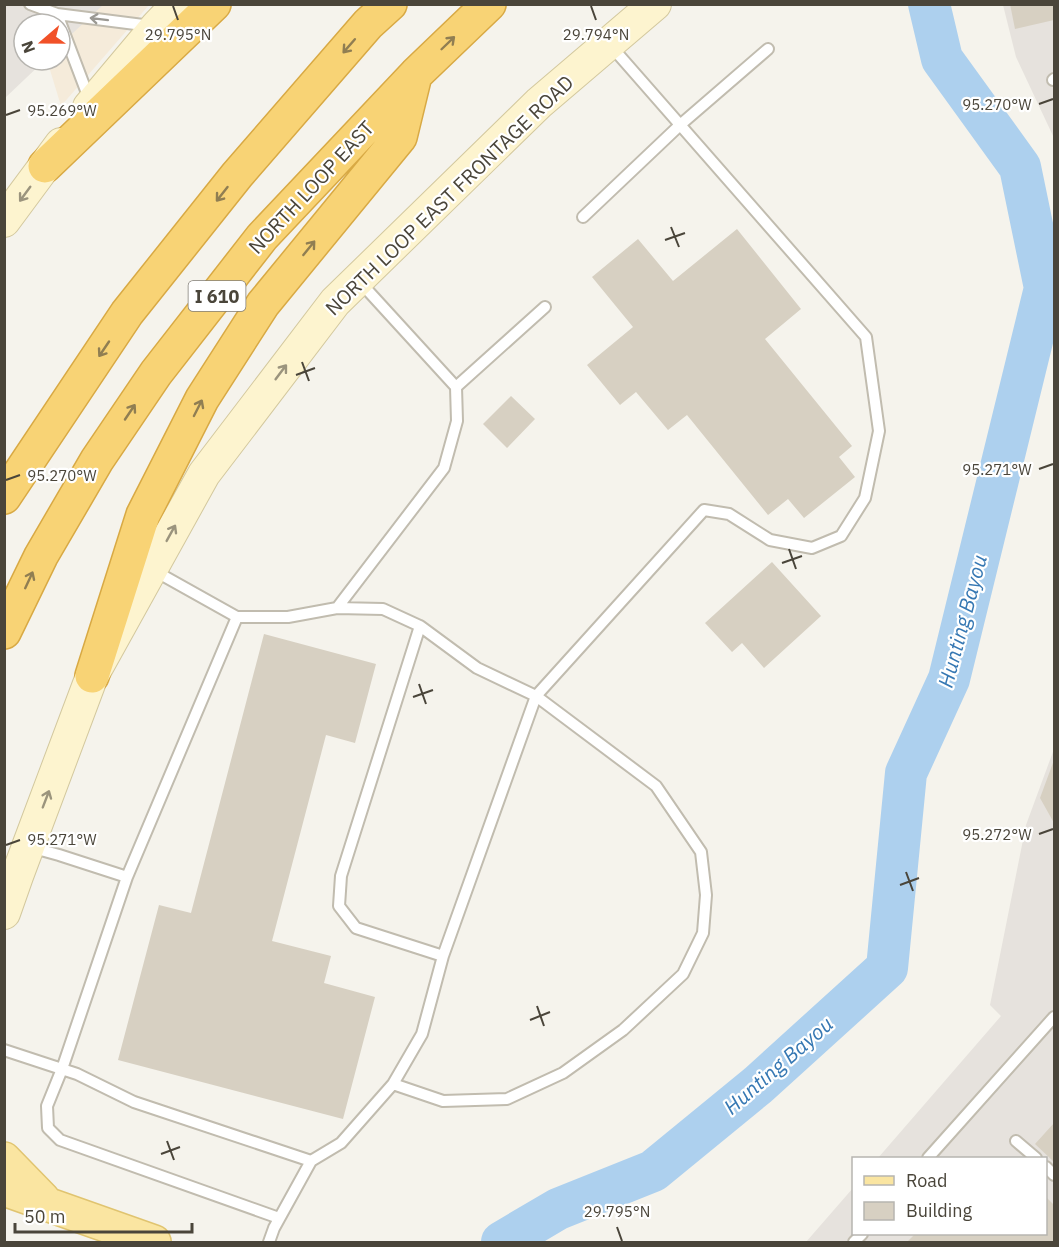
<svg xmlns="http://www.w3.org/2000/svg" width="1059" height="1247" viewBox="0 0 1059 1247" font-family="'IBM Plex Sans',sans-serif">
  <rect width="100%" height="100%" fill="#f5f3ec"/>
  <path fill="#f5ebda" d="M5,5H149L61,106L47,60H60V24H24Z"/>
  <path fill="#e6e2dd" d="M5,5H103L60,45V24H24V60H45L5,98Z
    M1003,5H1054V138L1016,57Z
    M1054,749V1242H806L853,1188L854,1234H1046V1158H878L1001,1016L990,1005L1026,825Z"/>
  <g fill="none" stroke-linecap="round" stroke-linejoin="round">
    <path stroke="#add0ee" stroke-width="42" d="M502,1242L558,1209L653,1171L758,1085L887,968L906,773L949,679L1045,288L1020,167L942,59L929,4"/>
  </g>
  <path fill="#d7d0c2" d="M1010,4H1054V20L1015,29Z
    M737,229L801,309L765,339L852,446L839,457L855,477L804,518L788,499L768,515L687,415L668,430L636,392L620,405L587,365L633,327L592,277L638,239L673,281Z
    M511,396L535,419L507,448L483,424Z
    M772,562L821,616L764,668L742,643L732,652L705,623Z
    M264,634L376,664L355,743L326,735L272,941L331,956L324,983L375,997L343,1119L118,1060L159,905L191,913Z
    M1054,760V823L1040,798Z
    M1054,1123V1162L1035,1144Z
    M1046,1197L1054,1205V1242H907L915,1234H1046Z"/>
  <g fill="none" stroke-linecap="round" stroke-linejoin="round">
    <g stroke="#c1bcaf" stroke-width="14">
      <path id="lane" d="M30,4L57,14
        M1053,80L1054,79
        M90,101L57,14L151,26
        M583,217L680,125L768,49
        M456,387L545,307
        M153,570L237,617L127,877L62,1069L47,1106L48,1128L60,1140L279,1218
        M337,608L444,468L457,421L456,387L360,282
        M237,617H288L337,608L383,609L420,626L477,668L536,696L656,786L701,852L706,895L703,933L683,974L623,1030L563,1073L507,1099L443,1101L393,1084
        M420,626L341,876L339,906L356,928L443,956
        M30,847L59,855L127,877
        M4,1050L77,1074L134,1102L311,1161
        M1016,1141L1036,1158
        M928,1158L1054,1017
        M1046,1167L1054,1175
        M269,1242L274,1228L311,1161L341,1143L393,1084L422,1034L443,956L536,696L704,510L729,514L770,540L812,548L841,536L865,498L879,431L866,337L611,46
        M854,1242L862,1234"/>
    </g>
    <g stroke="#d3c89e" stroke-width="34">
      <path id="secondary" d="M89,107L157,26L178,4
        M4,221L61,144
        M4,913L17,876L92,676L204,474L335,302L539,103L655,4"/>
    </g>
    <g stroke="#e0c470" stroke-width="36">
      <path id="primary" d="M4,1159L43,1199
        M4,1189L154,1242"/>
    </g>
    <g stroke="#d8a944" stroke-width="36">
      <path id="highway" d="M45,166L214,4
        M4,497L127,313L237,175L368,24L390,4
        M4,632L41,556L97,460L156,373L262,237L416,74L489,4
        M92,676L143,515L202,399L263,304L400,137L415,75"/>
    </g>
    <use href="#lane" stroke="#fff" stroke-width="10"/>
    <use href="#secondary" stroke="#fdf4cf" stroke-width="32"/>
    <use href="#primary" stroke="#fae5a1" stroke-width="33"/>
    <use href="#highway" stroke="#f8d375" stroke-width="33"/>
  </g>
  <defs><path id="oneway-shaft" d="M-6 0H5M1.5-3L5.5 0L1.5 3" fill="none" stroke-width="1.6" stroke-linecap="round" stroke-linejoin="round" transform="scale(1.5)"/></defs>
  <use stroke="#9b9993" href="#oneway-shaft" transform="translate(99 19) rotate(-173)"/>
  <g stroke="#907e52">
    <use href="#oneway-shaft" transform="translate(448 43) rotate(-44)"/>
    <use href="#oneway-shaft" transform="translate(349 46) rotate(131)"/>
    <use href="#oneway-shaft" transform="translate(222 194) rotate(128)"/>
    <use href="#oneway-shaft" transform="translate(309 248) rotate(-51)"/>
    <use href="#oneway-shaft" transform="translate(104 349) rotate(124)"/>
    <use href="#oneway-shaft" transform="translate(198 408) rotate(-63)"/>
    <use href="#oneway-shaft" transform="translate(130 412) rotate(-56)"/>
    <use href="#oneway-shaft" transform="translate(29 580) rotate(-65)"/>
  </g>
  <g stroke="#9b947d">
    <use href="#oneway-shaft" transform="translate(25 194) rotate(126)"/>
    <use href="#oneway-shaft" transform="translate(281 372) rotate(-53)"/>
    <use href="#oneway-shaft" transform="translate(171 533) rotate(-61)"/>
    <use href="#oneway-shaft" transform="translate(46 799) rotate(-69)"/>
  </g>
  <path fill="none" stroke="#4a453a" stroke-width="2" d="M173,6L178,20M591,6L596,20M1039,104L1053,99M6,115L20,110M671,227L679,247M665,240L685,233M302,362L309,381M296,375L315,368M1039,469L1053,464M6,480L20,475M789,549L796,569M782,563L802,556M419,684L426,704M413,697L433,690M1039,834L1053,829M6,845L20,840M906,872L913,891M900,885L919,878M537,1006L544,1026M530,1020L550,1012M167,1141L174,1160M161,1154L180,1147M617,1227L622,1241"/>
  <g text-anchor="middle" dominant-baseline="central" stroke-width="4.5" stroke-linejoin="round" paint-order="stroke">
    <rect fill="#fff" stroke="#807d75" stroke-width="1.5" x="188.5" y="281" width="57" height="30" rx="4.5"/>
    <g font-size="18" font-weight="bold" fill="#4a453a">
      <text x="217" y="296">I 610</text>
    </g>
    <g font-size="20" fill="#4a453a" stroke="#fff">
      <text transform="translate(311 187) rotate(-47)">NORTH LOOP EAST</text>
      <text transform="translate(449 195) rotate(-44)">NORTH LOOP EAST FRONTAGE ROAD</text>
    </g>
    <g font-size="21" font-style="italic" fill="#3678b3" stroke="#fff">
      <text transform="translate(962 621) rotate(-75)">Hunting Bayou</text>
      <text transform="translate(778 1065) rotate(-41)">Hunting Bayou</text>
    </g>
  </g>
  <g font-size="15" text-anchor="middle" fill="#4a453a" stroke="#fff" stroke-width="4.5" stroke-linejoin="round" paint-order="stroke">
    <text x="178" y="40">29.795°N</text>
    <text x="596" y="40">29.794°N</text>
    <text x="997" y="110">95.270°W</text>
    <text x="62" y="116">95.269°W</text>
    <text x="997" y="475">95.271°W</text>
    <text x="62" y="481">95.270°W</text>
    <text x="997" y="840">95.272°W</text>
    <text x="62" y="845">95.271°W</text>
    <text x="617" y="1217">29.795°N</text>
  </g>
  <rect width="1059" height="1247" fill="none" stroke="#4a453a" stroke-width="12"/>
  <rect x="852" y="1157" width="195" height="78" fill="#ffffff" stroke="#b7b5b0" stroke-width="1.5"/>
  <rect x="864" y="1176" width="30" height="9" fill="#fae5a1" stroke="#b7b5b0" stroke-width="1.5"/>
  <text x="906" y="1187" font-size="18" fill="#4a453a">Road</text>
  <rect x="864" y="1202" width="30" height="18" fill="#d7d0c2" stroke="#b7b5b0" stroke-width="1.5"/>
  <text x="906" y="1217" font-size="18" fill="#4a453a">Building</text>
  <g transform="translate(42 42) rotate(250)"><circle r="28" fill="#ffffff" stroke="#b7b5b0" stroke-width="1.5"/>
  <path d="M0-4.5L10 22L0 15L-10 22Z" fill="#f15128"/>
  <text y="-9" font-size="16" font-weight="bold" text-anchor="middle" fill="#4a453a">N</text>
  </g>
  <path d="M15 1223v9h177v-9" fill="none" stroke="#4a453a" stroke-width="3"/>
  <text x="24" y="1223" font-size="18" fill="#4a453a" stroke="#ffffff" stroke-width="4.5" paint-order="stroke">50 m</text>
</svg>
